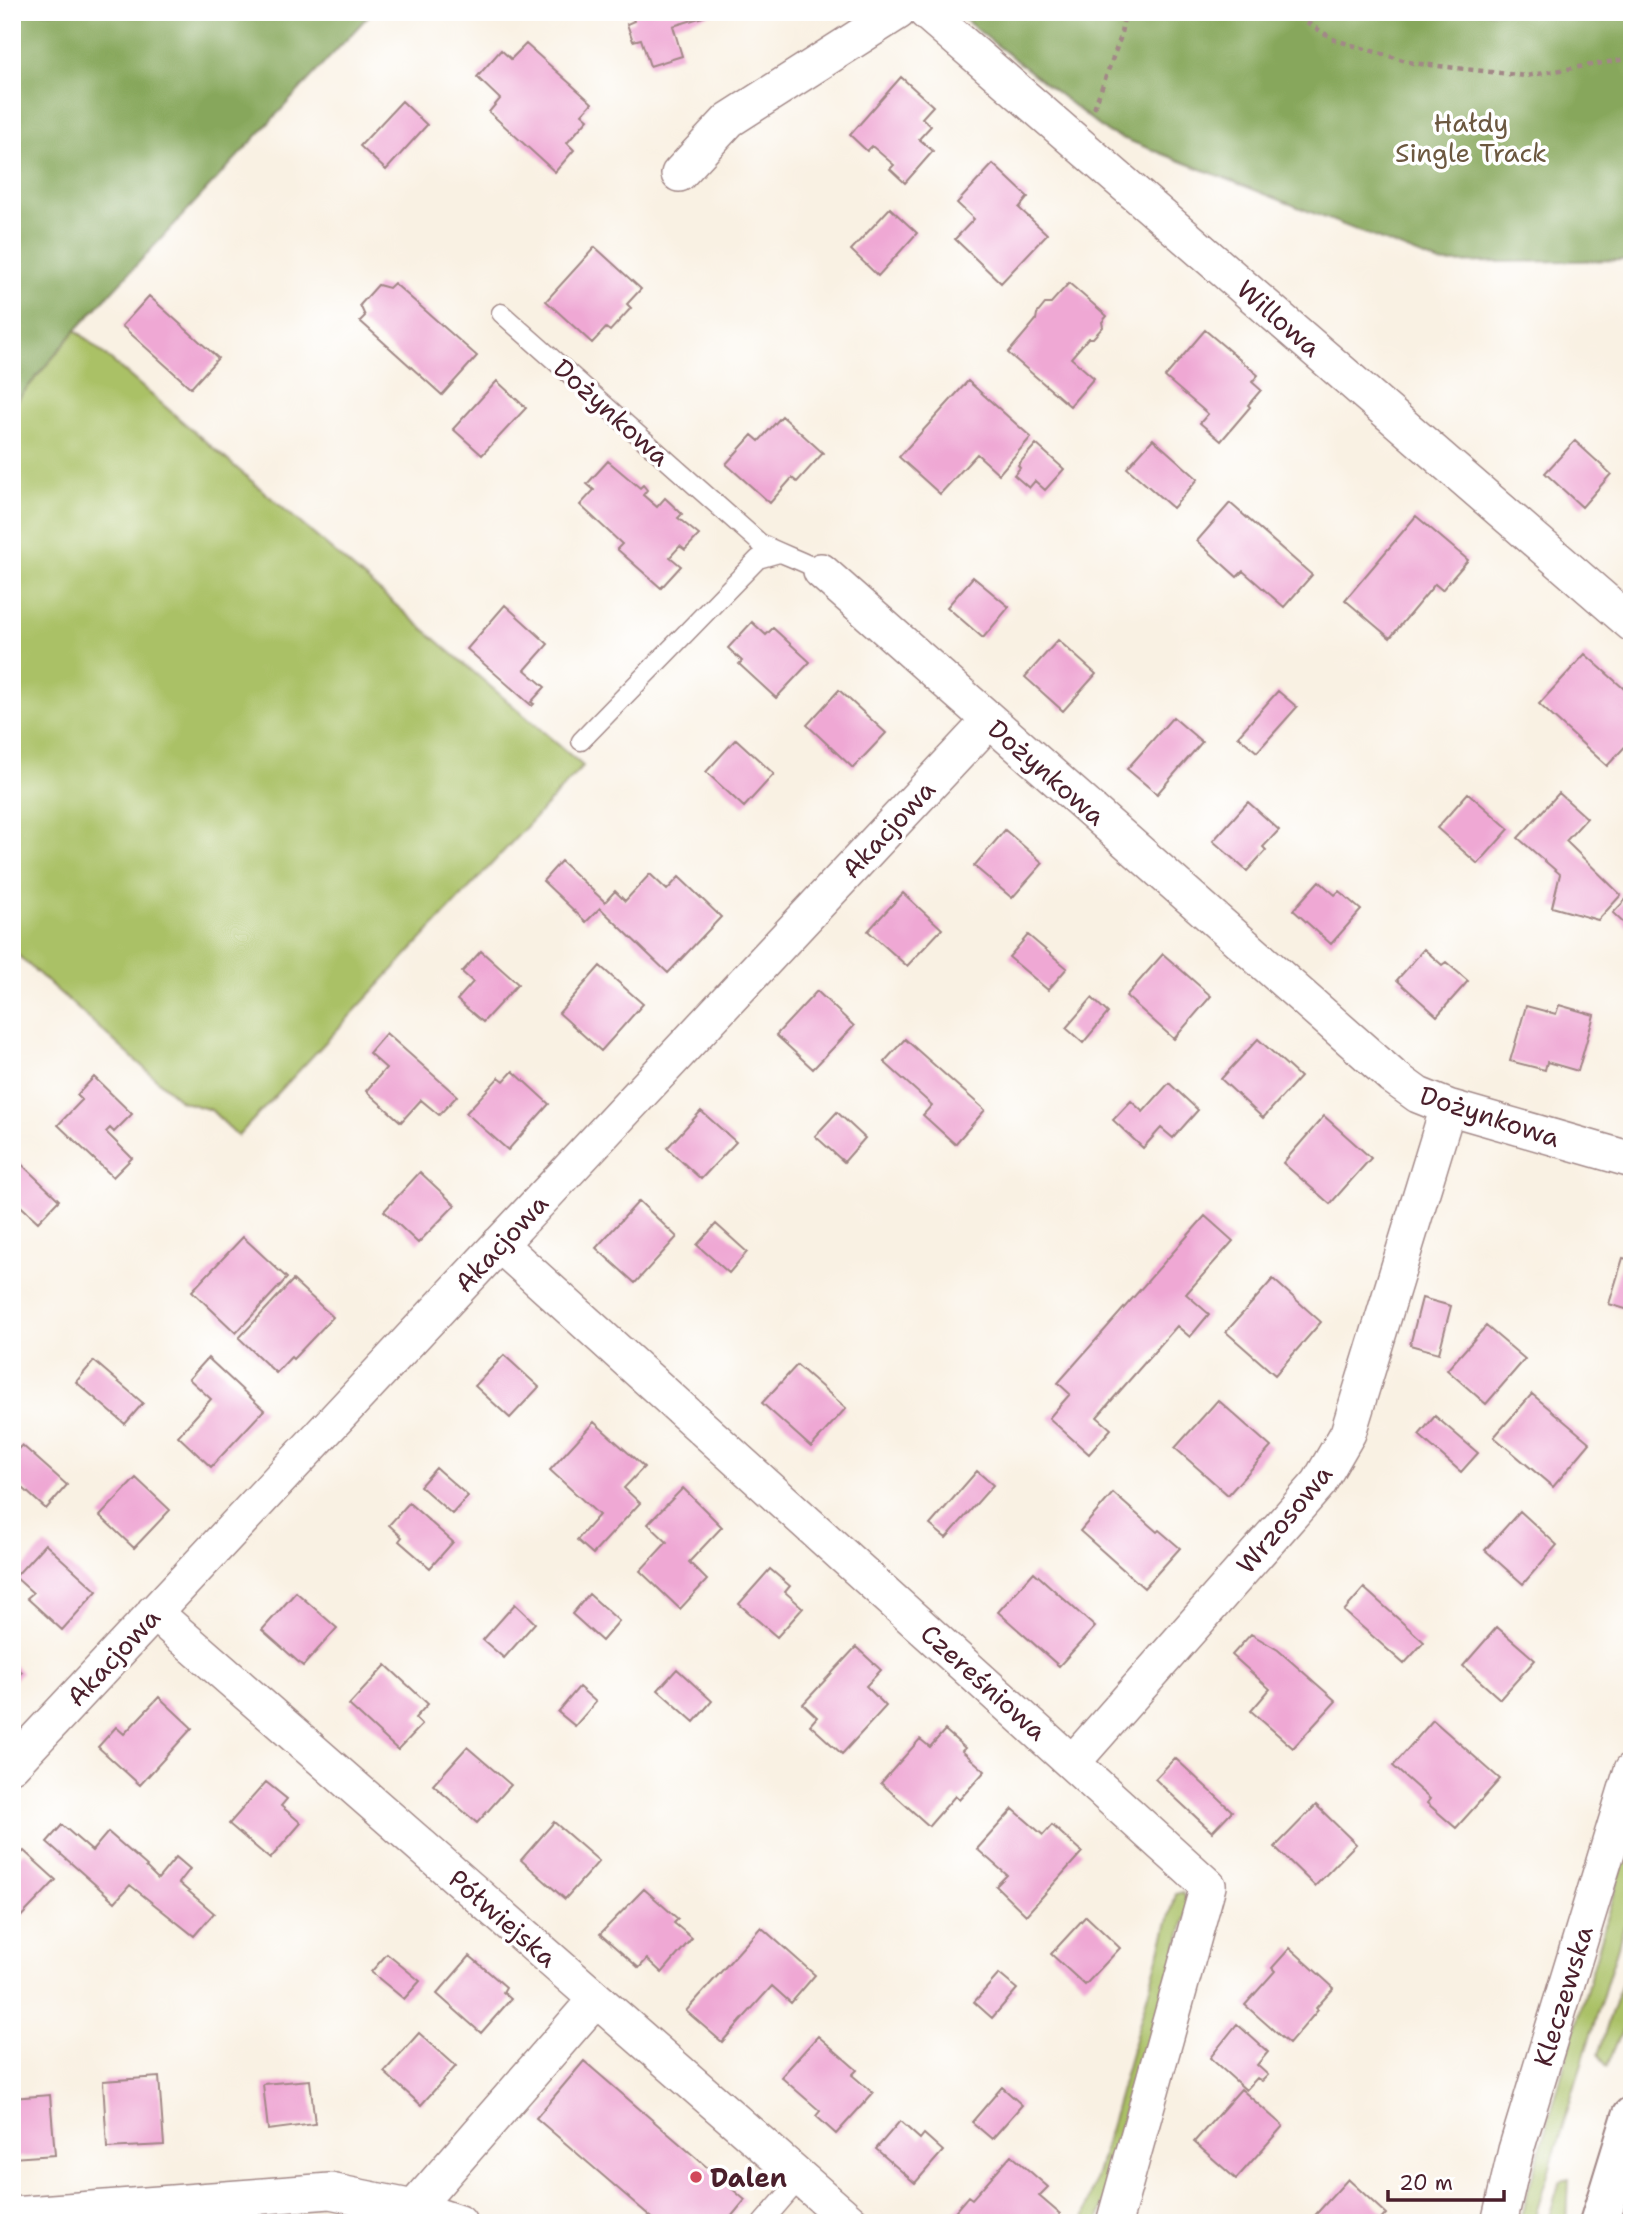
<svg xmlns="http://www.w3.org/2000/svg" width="1644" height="2235" viewBox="0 0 1644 2235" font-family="'Shantell Sans',sans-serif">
  <rect width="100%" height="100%" fill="#fff"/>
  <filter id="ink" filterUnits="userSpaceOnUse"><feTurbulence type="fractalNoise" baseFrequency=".0143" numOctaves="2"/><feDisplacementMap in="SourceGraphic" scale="14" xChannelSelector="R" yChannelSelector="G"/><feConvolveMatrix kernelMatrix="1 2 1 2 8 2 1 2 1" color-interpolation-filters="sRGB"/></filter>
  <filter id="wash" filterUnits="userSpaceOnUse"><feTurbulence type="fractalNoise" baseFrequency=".00686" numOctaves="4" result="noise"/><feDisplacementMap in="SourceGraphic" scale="28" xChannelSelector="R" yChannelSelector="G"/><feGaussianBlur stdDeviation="1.57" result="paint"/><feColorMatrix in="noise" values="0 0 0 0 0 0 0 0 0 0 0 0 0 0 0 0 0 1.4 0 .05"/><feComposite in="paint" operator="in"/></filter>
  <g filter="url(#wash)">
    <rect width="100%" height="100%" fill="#f9f1e3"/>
    <path fill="#aac166" stroke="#7a7048" stroke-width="2" d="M76,330L583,766L238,1136L211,1110L181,1101L12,950V406Z
      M1632,1833V1900L1533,2223L1520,2219Z
      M1182,1892L1189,1906L1098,2223H1083L1176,1894Z
      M1632,1949V2006L1607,2066L1598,2055Z
      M1569,2179L1567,2223H1547L1560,2181Z"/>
    <path fill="#87a75b" stroke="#686343" stroke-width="2" d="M12,12H372L76,330L12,406Z
      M955,12H1632V260L1440,263L1107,132Z"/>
    <g id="blocks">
      <path fill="#efa8d4" d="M631,12H716V13L673,26L682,56L650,66L641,39L633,41L627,24L634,21Z
        M526,44L592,103L582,114L588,119L567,143L574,150L555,172L489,112L500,99L477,77L501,50L511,59Z
        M901,77L933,106L922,118L931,126L919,139L933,151L905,183L890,169L894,165L872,146L867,151L850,135Z
        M402,101L427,125L386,170L360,146Z
        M993,164L1028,197L1019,208L1047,234L1001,283L955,239L974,219L957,203Z
        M890,208L917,233L878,276L851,250Z
        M595,247L641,289L627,304L631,308L610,331L606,328L592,343L546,301Z
        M394,283L477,356L442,395L360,321L365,316L360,305L378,285L389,288Z
        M1069,283L1107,316L1102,322L1103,327L1093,338H1088L1071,358L1094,378L1070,406L1008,353L1036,320L1037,314L1045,304H1050Z
        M149,296L218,358L191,388L122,326Z
        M1205,330L1258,375L1252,382L1261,390L1248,405L1250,407L1221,441L1200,423L1208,414L1165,377Z
        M497,381L526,408L482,455L453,429Z
        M968,381L1031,437L999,474L977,454L940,494L899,457Z
        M782,416L823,453L797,482L792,478L770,503L726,464L752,435L759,441Z
        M1153,439L1198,479L1173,508L1127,468Z
        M1575,441L1611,474L1582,507L1545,473Z
        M1036,444L1064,469L1045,490L1035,481L1029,488L1014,475L1020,468L1018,465Z
        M608,461L640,488L643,485L647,490L643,495L657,507L665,498L682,514L678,518L699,535L685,550L680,546L670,557L681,566L661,588L617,549L622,544L580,505L594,490L587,484Z
        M1230,503L1312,575L1284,607L1243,571L1237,577L1197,541Z
        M1416,516L1468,560L1442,590L1435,584L1390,638L1345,600Z
        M973,577L1009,607L983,638L947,607Z
        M505,605L548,644L525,670L545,687L531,702L534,704L532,706L467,649Z
        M752,622L766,635L773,628L810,662L776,698L739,664L742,661L728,648Z
        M1058,640L1096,674L1063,711L1025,677Z
        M1585,654L1632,696V739L1607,766L1539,704Z
        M839,690L886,733L853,768L807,725Z
        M1278,691L1297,707L1257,752L1238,736Z
        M1173,717L1202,742L1157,794L1127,769Z
        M736,739L774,774L744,807L706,772Z
        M1468,793L1509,829L1478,864L1437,828Z
        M1559,793L1587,818L1566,841L1621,895L1598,920L1552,907L1560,874L1518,838Z
        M1248,802L1279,830L1263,847L1266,850L1247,871L1213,841Z
        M1005,830L1043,863L1012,898L974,866Z
        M561,861L605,902L615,891L625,901L650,874L667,890L679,877L721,917L668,973L600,908L586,922L543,881Z
        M1319,881L1335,895L1339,891L1361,910L1331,944L1293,910Z
        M903,893L942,929L907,966L868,931Z
        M1632,893V931L1613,913Z
        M1028,935L1067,968L1048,990L1009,957Z
        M1424,949L1442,965L1446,962L1468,981L1437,1016L1397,980Z
        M481,951L518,984L483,1022L457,1000L473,982L462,972Z
        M1163,954L1211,996L1174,1039L1126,996Z
        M600,966L643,1004L601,1051L559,1013Z
        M817,991L854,1026L813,1069L776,1035Z
        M1092,998L1108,1013L1083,1043L1066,1028Z
        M1559,1005L1594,1015L1578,1071L1547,1062L1545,1070L1510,1061L1526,1006L1556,1014Z
        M386,1033L457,1096L439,1115L421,1100L401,1122L366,1091L386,1068L369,1053Z
        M905,1039L985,1110L955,1144L923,1115L932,1105L884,1062Z
        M1258,1039L1300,1077L1263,1118L1221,1079Z
        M513,1071L549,1104L508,1150L466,1113L499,1077L504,1081Z
        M94,1077L132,1114L114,1132L110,1128L106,1132L132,1158L113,1177L58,1125L82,1100L77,1095Z
        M1169,1083L1198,1110L1173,1138L1161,1128L1143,1148L1113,1120L1131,1101L1143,1112Z
        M701,1111L736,1142L701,1179L667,1148Z
        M837,1112L865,1138L844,1162L815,1136Z
        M1324,1116L1371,1158L1330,1204L1283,1163Z
        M12,1146L18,1152L14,1157L59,1200L38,1222L12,1198Z
        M420,1172L455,1205L418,1243L384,1211Z
        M639,1201L677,1237L635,1283L596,1248Z
        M1205,1216L1233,1241L1186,1294L1209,1314L1190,1337L1177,1326L1097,1417L1111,1429L1089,1454L1049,1418L1070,1394L1058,1383Z
        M716,1224L747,1252L729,1273L697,1245Z
        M243,1237L287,1278L236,1333L192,1291Z
        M1623,1258L1632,1260V1311L1609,1304Z
        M1273,1279L1321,1322L1275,1375L1226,1332Z
        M293,1280L333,1317L293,1359L291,1357L276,1373L239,1338Z
        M1422,1298L1451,1306L1439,1353L1410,1345Z
        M1486,1326L1525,1359L1486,1404L1447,1370Z
        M504,1355L539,1387L510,1418L475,1386Z
        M208,1358L264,1410L211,1467L178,1436L211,1399L189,1379Z
        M94,1361L143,1403L125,1424L76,1382Z
        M797,1365L846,1408L811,1447L762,1403Z
        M1532,1394L1590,1443L1553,1487L1494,1437Z
        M1218,1400L1271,1447L1228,1495L1175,1448Z
        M1435,1416L1478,1453L1461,1472L1419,1435Z
        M594,1422L644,1467L624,1488L640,1503L593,1554L577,1540L599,1515L550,1470Z
        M22,1445L67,1485L46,1509L12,1478V1455Z
        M436,1468L468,1496L452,1514L420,1486Z
        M977,1471L993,1485L946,1538L930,1525Z
        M136,1478L170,1510L134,1548L100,1516Z
        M683,1488L722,1527L689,1562L707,1580L680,1609L640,1571L667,1542L648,1524Z
        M1113,1493L1157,1532L1159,1530L1180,1548L1144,1588L1080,1531Z
        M409,1503L453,1542L430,1568L399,1541L402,1537L389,1525Z
        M1520,1511L1557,1545L1523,1584L1485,1550Z
        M45,1544L97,1591L62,1630L27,1598L33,1593L15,1577Z
        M770,1569L790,1586L785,1592L803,1608L777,1637L739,1604Z
        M1034,1572L1095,1627L1059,1666L998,1612Z
        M1364,1588L1424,1642L1404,1664L1344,1611Z
        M296,1592L337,1628L303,1666L262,1630Z
        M589,1594L619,1621L602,1641L572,1614Z
        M515,1604L535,1623L504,1658L483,1640Z
        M1497,1627L1535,1660L1500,1699L1463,1666Z
        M1251,1634L1278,1650L1336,1701L1293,1748L1251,1711L1270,1689L1232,1655Z
        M856,1647L881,1670L866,1686L886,1706L842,1754L810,1725L817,1717L803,1704Z
        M12,1663L22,1672L12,1682Z
        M386,1665L428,1704L415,1718L422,1725L398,1750L349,1705Z
        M677,1669L712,1701L694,1722L658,1690Z
        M579,1687L596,1702L575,1726L558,1712Z
        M159,1697L192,1728L140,1785L98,1747L116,1727L124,1734Z
        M1433,1720L1500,1779L1456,1828L1427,1803L1430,1799L1393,1766Z
        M945,1730L965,1748L962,1751L985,1771L959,1800L955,1796L929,1826L881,1783L920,1739L930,1747Z
        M467,1747L511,1785L477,1823L433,1785Z
        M1175,1758L1232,1811L1212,1832L1155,1779Z
        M266,1782L287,1799L281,1806L301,1823L270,1859L229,1824Z
        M1316,1805L1356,1844L1315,1886L1275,1847Z
        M1013,1809L1043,1835L1052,1825L1082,1852L1026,1915L996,1886L1007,1875L977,1849Z
        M554,1822L599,1861L565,1899L521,1860Z
        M62,1825L92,1851L108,1832L147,1866L146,1867L158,1879L176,1857L190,1869L179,1883L214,1913L194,1936L130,1885L115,1902L47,1842Z
        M24,1851L56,1880L12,1926V1863Z
        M644,1889L678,1919L674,1923L692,1938L662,1973L647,1959L639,1968L600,1934Z
        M1086,1916L1120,1948L1085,1985L1051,1954Z
        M761,1927L815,1975L791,2003L772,1986L722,2042L686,2011Z
        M1290,1948L1334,1988L1316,2008L1318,2010L1289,2044L1245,2005L1275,1971L1272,1968Z
        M387,1954L420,1981L404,1999L371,1972Z
        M470,1956L506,1987L503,1992L511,1999L481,2033L437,1994Z
        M999,1974L1017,1989L992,2018L974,2002Z
        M1237,2024L1268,2052L1257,2065L1268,2075L1262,2081L1257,2078L1246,2090L1210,2058Z
        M419,2033L456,2066L421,2105L384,2072Z
        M818,2036L857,2070L852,2075L873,2093L836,2134L816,2116L820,2111L781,2077Z
        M584,2061L745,2200L726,2223H658L536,2118Z
        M159,2077L164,2145L107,2148L103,2081Z
        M310,2080L315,2124L268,2130L263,2084Z
        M1002,2087L1022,2105L992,2139L972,2122Z
        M1241,2089L1283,2126L1236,2179L1194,2142Z
        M50,2095L55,2155L12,2158V2098Z
        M900,2121L920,2139L924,2134L943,2151L915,2183L876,2149Z
        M1011,2155L1048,2187L1039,2196L1060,2214L1053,2223H945L968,2196L972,2199Z
        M1348,2179L1386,2214L1378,2223H1308Z"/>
    </g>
  </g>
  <g filter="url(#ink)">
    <use href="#blocks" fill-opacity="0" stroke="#a28887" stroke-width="2"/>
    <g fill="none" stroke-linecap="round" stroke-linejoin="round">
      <g stroke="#a28887" stroke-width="21">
        <path id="lane" d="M501,313L760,543C780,554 801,560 821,571
          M581,741L758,559L779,553
          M762,2223L800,2179"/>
      </g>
      <g stroke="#a28887" stroke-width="38">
        <path id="street" d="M926,12L1632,624
          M679,174L729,120L898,12
          M821,571L1392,1076L1418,1095L1448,1107L1632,1160
          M499,1244L1208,1886L1114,2223
          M154,1612L852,2223
          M1073,1762L1319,1483L1348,1433L1448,1107
          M12,1765L989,721
          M414,2208L596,1999
          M12,2215L330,2191L414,2208L459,2223
          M1499,2223L1516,2150L1632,1770"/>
      </g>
      <g stroke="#a28887" stroke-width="42">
        <path id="secondary" d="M1599,2223L1632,2116"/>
      </g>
      <path stroke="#a28887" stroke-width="4.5" stroke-dasharray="5 5" stroke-linecap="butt" d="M1290,12L1335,40L1413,63L1526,76L1632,58
        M1094,108L1120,39L1125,12"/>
      <use href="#lane" stroke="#fff" stroke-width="18"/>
      <use href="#street" stroke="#fff" stroke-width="35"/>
      <use href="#secondary" stroke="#fff" stroke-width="38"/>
    </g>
  </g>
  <circle fill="#d1495b" stroke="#fff" stroke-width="2.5" cx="696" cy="2177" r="7"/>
  <g text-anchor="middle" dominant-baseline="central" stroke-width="7" stroke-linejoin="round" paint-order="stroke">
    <g font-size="26" fill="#6c5840" stroke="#fff">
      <text x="1471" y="122">Hałdy<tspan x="1471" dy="30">Single Track</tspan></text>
    </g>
    <g font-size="26" fill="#4a1f2b" stroke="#fff">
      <text transform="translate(1279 318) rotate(41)">Willowa</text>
      <text transform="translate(612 412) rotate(42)">Dożynkowa</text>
      <text transform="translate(1047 772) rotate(41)">Dożynkowa</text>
      <text transform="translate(888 829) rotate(-47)">Akacjowa</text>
      <text transform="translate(1490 1116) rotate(18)">Dożynkowa</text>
      <text transform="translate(501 1243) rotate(-47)">Akacjowa</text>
      <text transform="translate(1284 1519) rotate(-50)">Wrzosowa</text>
      <text transform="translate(113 1657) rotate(-47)">Akacjowa</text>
      <text transform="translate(984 1682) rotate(42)">Czereśniowa</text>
      <text transform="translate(503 1918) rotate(41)">Półwiejska</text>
      <text transform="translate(1563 1996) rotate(-73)">Kleczewska</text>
    </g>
    <g font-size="26" font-weight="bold" fill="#4a1f2b" stroke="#fff" text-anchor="start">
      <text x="710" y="2177">Dalen</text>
    </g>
  </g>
  <rect width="1644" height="2235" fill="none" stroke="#fff" stroke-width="42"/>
  <path d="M1388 2190v10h116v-10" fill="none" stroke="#4a1f2b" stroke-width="3.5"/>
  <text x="1399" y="2190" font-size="21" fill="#4a1f2b" stroke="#ffffff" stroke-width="5" paint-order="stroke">20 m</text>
</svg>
